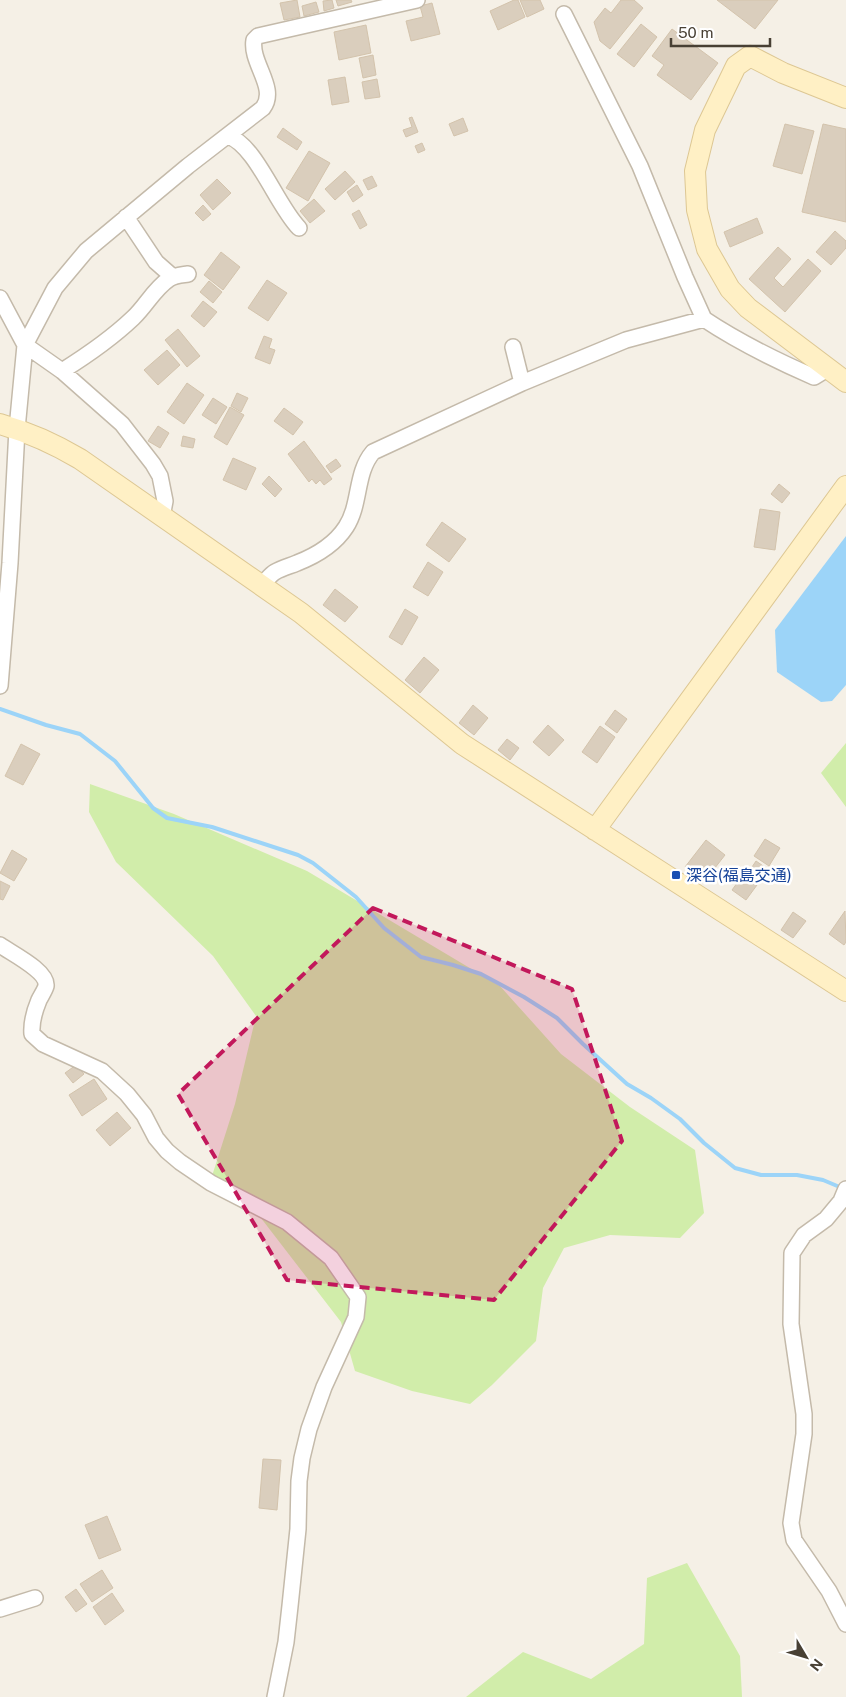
<svg xmlns="http://www.w3.org/2000/svg" width="846" height="1697" viewBox="0 0 846 1697" font-family="'Public Sans','Noto Sans JP',sans-serif">
  <rect width="100%" height="100%" fill="#f5f0e6"/>
  <path fill="#d1edaa" d="M846,743V807L821,773Z
    M90,784L174,814L307,871L500,986L561,1054L630,1107L695,1150L704,1213L680,1238L610,1235L564,1248L543,1288L536,1341L492,1385L470,1404L412,1391L355,1371L341,1322L254,1209L212,1176L235,1104L256,1016L213,956L116,862L89,812Z
    M687,1563L740,1656L742,1697H466L523,1652L591,1679L644,1644L647,1578Z"/>
  <path fill="#9cd4f8" d="M846,536V685L832,701L821,702L777,672L775,630Z"/>
  <g fill="none" stroke-linecap="round" stroke-linejoin="round">
    <path stroke="#9cd4f8" stroke-width="4" d="M0,709L46,725L80,734L115,761L153,808L167,818L212,827L298,855L313,863L356,897L384,928L421,957L453,965L481,974L524,997L557,1018L583,1044L627,1084L651,1098L680,1119L704,1143L735,1168L761,1175H797L823,1180L842,1188"/>
  </g>
  <path fill="#dacebd" stroke="#d3c3ac" d="M297,0L300,17L284,20L280,3Z
    M332,0L334,8L324,11L323,1Z
    M336,0H351L352,2L338,6Z
    M514,0H518L525,17L498,30L490,11Z
    M520,0H540L544,9L527,17Z
    M621,0H634L643,8L610,49L600,41L594,22L605,8L611,13Z
    M717,0H778L755,29Z
    M316,2L319,12L304,16L302,6Z
    M432,3L440,34L411,41L406,21L423,17L420,6Z
    M641,24L657,37L634,67L617,54Z
    M366,25L371,53L339,60L334,32Z
    M672,29L718,63L691,100L657,75L664,65L652,56Z
    M373,55L376,75L363,78L359,58Z
    M345,77L349,102L332,105L328,80Z
    M377,79L380,97L365,99L362,82Z
    M412,117L418,132L406,137L403,130L412,127L409,118Z
    M463,118L468,131L454,136L449,124Z
    M785,124L814,131L802,174L773,166Z
    M823,124L846,129V222L802,212Z
    M283,128L302,142L297,150L277,137Z
    M422,143L425,150L418,153L415,146Z
    M309,151L330,163L308,201L286,188Z
    M345,171L355,182L335,200L325,189Z
    M372,176L377,186L368,190L363,180Z
    M217,179L231,193L213,210L200,195Z
    M357,185L363,195L353,202L347,192Z
    M314,199L325,211L310,223L300,211Z
    M203,205L211,214L203,221L195,213Z
    M359,210L367,225L360,229L352,214Z
    M757,218L763,233L730,247L724,232Z
    M835,231L846,241V248L831,265L816,252Z
    M778,247L791,259L774,278L783,287L808,259L821,271L785,312L749,279Z
    M221,252L240,267L223,290L204,275Z
    M267,280L287,293L268,321L248,308Z
    M209,281L222,292L213,303L200,292Z
    M203,301L217,312L204,327L191,316Z
    M178,329L200,356L187,367L165,340Z
    M264,336L272,339L269,348L275,350L270,364L255,358Z
    M167,350L180,365L158,385L144,370Z
    M187,383L204,395L184,424L167,412Z
    M237,393L248,398L241,412L231,406Z
    M213,398L227,407L216,424L202,415Z
    M230,407L244,415L227,445L214,437Z
    M284,408L303,422L293,435L274,421Z
    M158,426L169,433L160,448L148,441Z
    M183,436L195,439L193,448L181,446Z
    M304,441L332,479L324,485L320,480L316,484L312,479L309,482L288,454Z
    M233,458L256,468L246,490L223,480Z
    M336,459L341,466L331,473L326,466Z
    M269,476L282,489L275,497L262,484Z
    M779,484L790,493L782,503L771,494Z
    M760,509L780,512L775,550L754,547Z
    M442,522L466,539L449,562L426,545Z
    M428,562L443,572L428,596L413,587Z
    M335,589L358,607L345,622L323,605Z
    M405,609L418,617L402,645L389,637Z
    M424,657L439,670L420,693L405,680Z
    M473,705L488,718L474,735L459,723Z
    M615,710L627,719L617,733L605,724Z
    M548,725L564,740L549,756L533,742Z
    M600,726L615,737L597,763L582,752Z
    M507,739L519,748L510,760L498,750Z
    M21,744L40,754L23,785L5,776Z
    M765,839L780,848L769,866L754,856Z
    M706,840L725,855L704,882L685,867Z
    M12,850L27,859L14,881L0,873Z
    M756,861L769,870L761,882L748,873Z
    M743,875L757,885L746,900L732,890Z
    M0,881L10,886L3,900L0,899Z
    M845,911L846,942L844,945L829,934Z
    M793,912L806,921L793,938L781,930Z
    M76,1065L84,1074L73,1083L65,1073Z
    M94,1079L107,1099L82,1116L69,1095Z
    M117,1112L131,1128L110,1146L96,1130Z
    M263,1459L281,1460L277,1510L259,1508Z
    M107,1516L121,1550L99,1559L85,1525Z
    M102,1570L113,1588L92,1602L80,1584Z
    M76,1589L87,1604L76,1612L65,1597Z
    M112,1593L124,1611L105,1625L93,1607Z"/>
  <g fill="none" stroke-linecap="round" stroke-linejoin="round">
    <g stroke="#c4baaa" stroke-width="18">
      <path id="street" d="M564,14L640,166L685,277L704,319
        M228,136C256,145 277,206 299,228
        M126,217L156,262L173,277
        M0,298L25,345L62,371L122,424L153,464L160,476L165,501L162,517
        M513,347L522,383
        M62,371C86,356 112,338 133,318C146,306 154,289 169,279C175,275 181,275 188,274
        M261,585C266,581 270,575 275,572C282,568 290,566 297,563C315,556 335,544 346,527C361,504 355,473 373,452L522,383L626,340L704,319C740,343 775,360 814,377L827,369
        M0,686L10,563L17,429L25,345L55,288L86,251L188,166L263,108C278,88 250,63 254,40L258,36L417,0
        M0,945C11,953 48,971 46,986C45,990 41,996 39,1000C34,1012 31,1022 32,1034L43,1044L102,1071L127,1094L144,1115L156,1138L167,1151L180,1162L211,1183L287,1222L331,1258L358,1297L356,1317L324,1387L309,1429L302,1458L299,1481L298,1529L290,1606L286,1642L275,1697
        M846,1189L841,1201L826,1219L804,1235L792,1253L791,1324L804,1414V1434L791,1523L794,1540L829,1591L846,1624
        M0,1609L35,1598"/>
    </g>
    <g stroke="#ddc793" stroke-width="22">
      <path id="secondary" d="M846,98L783,73L750,56L736,66L705,130L695,171L697,210L707,249L730,289L748,308L846,382
        M0,424C28,432 55,444 80,459L301,613L462,744L846,991
        M595,830L846,486"/>
    </g>
    <use href="#street" stroke="#fff" stroke-width="15"/>
    <use href="#secondary" stroke="#fff0c5" stroke-width="20"/>
  </g>
  <path fill="#c2185b" fill-opacity="0.2" stroke="#c2185b" stroke-width="4" stroke-dasharray="10 6" stroke-linejoin="round" d="M373,908L572,989L622,1141L494,1300L287,1280L178,1094Z"/>
  <rect fill="#1a4fb4" stroke="#fff" stroke-width="2" x="671" y="870" width="10" height="10" rx="2.5"/>
  <g text-anchor="middle" dominant-baseline="central" stroke-width="5" stroke-linejoin="round" paint-order="stroke">
    <g font-size="16" fill="#164399" stroke="#fff" text-anchor="start">
      <text x="686" y="875">深谷(福島交通)</text>
    </g>
  </g>
  <g transform="translate(806 1657) rotate(128)" stroke="#ffffff" stroke-width="4" paint-order="stroke">
  <path d="M0-4L9 19L0 12L-9 19Z" fill="#484034"/>
  <text y="-8" font-size="14" font-weight="bold" text-anchor="middle" fill="#484034">N</text>
  </g>
  <path d="M671 38v8h99v-8" fill="none" stroke="#484034" stroke-width="2.5"/>
  <text x="678" y="38" font-size="15" fill="#484034" stroke="#ffffff" stroke-width="4" paint-order="stroke">50 m</text>
</svg>
